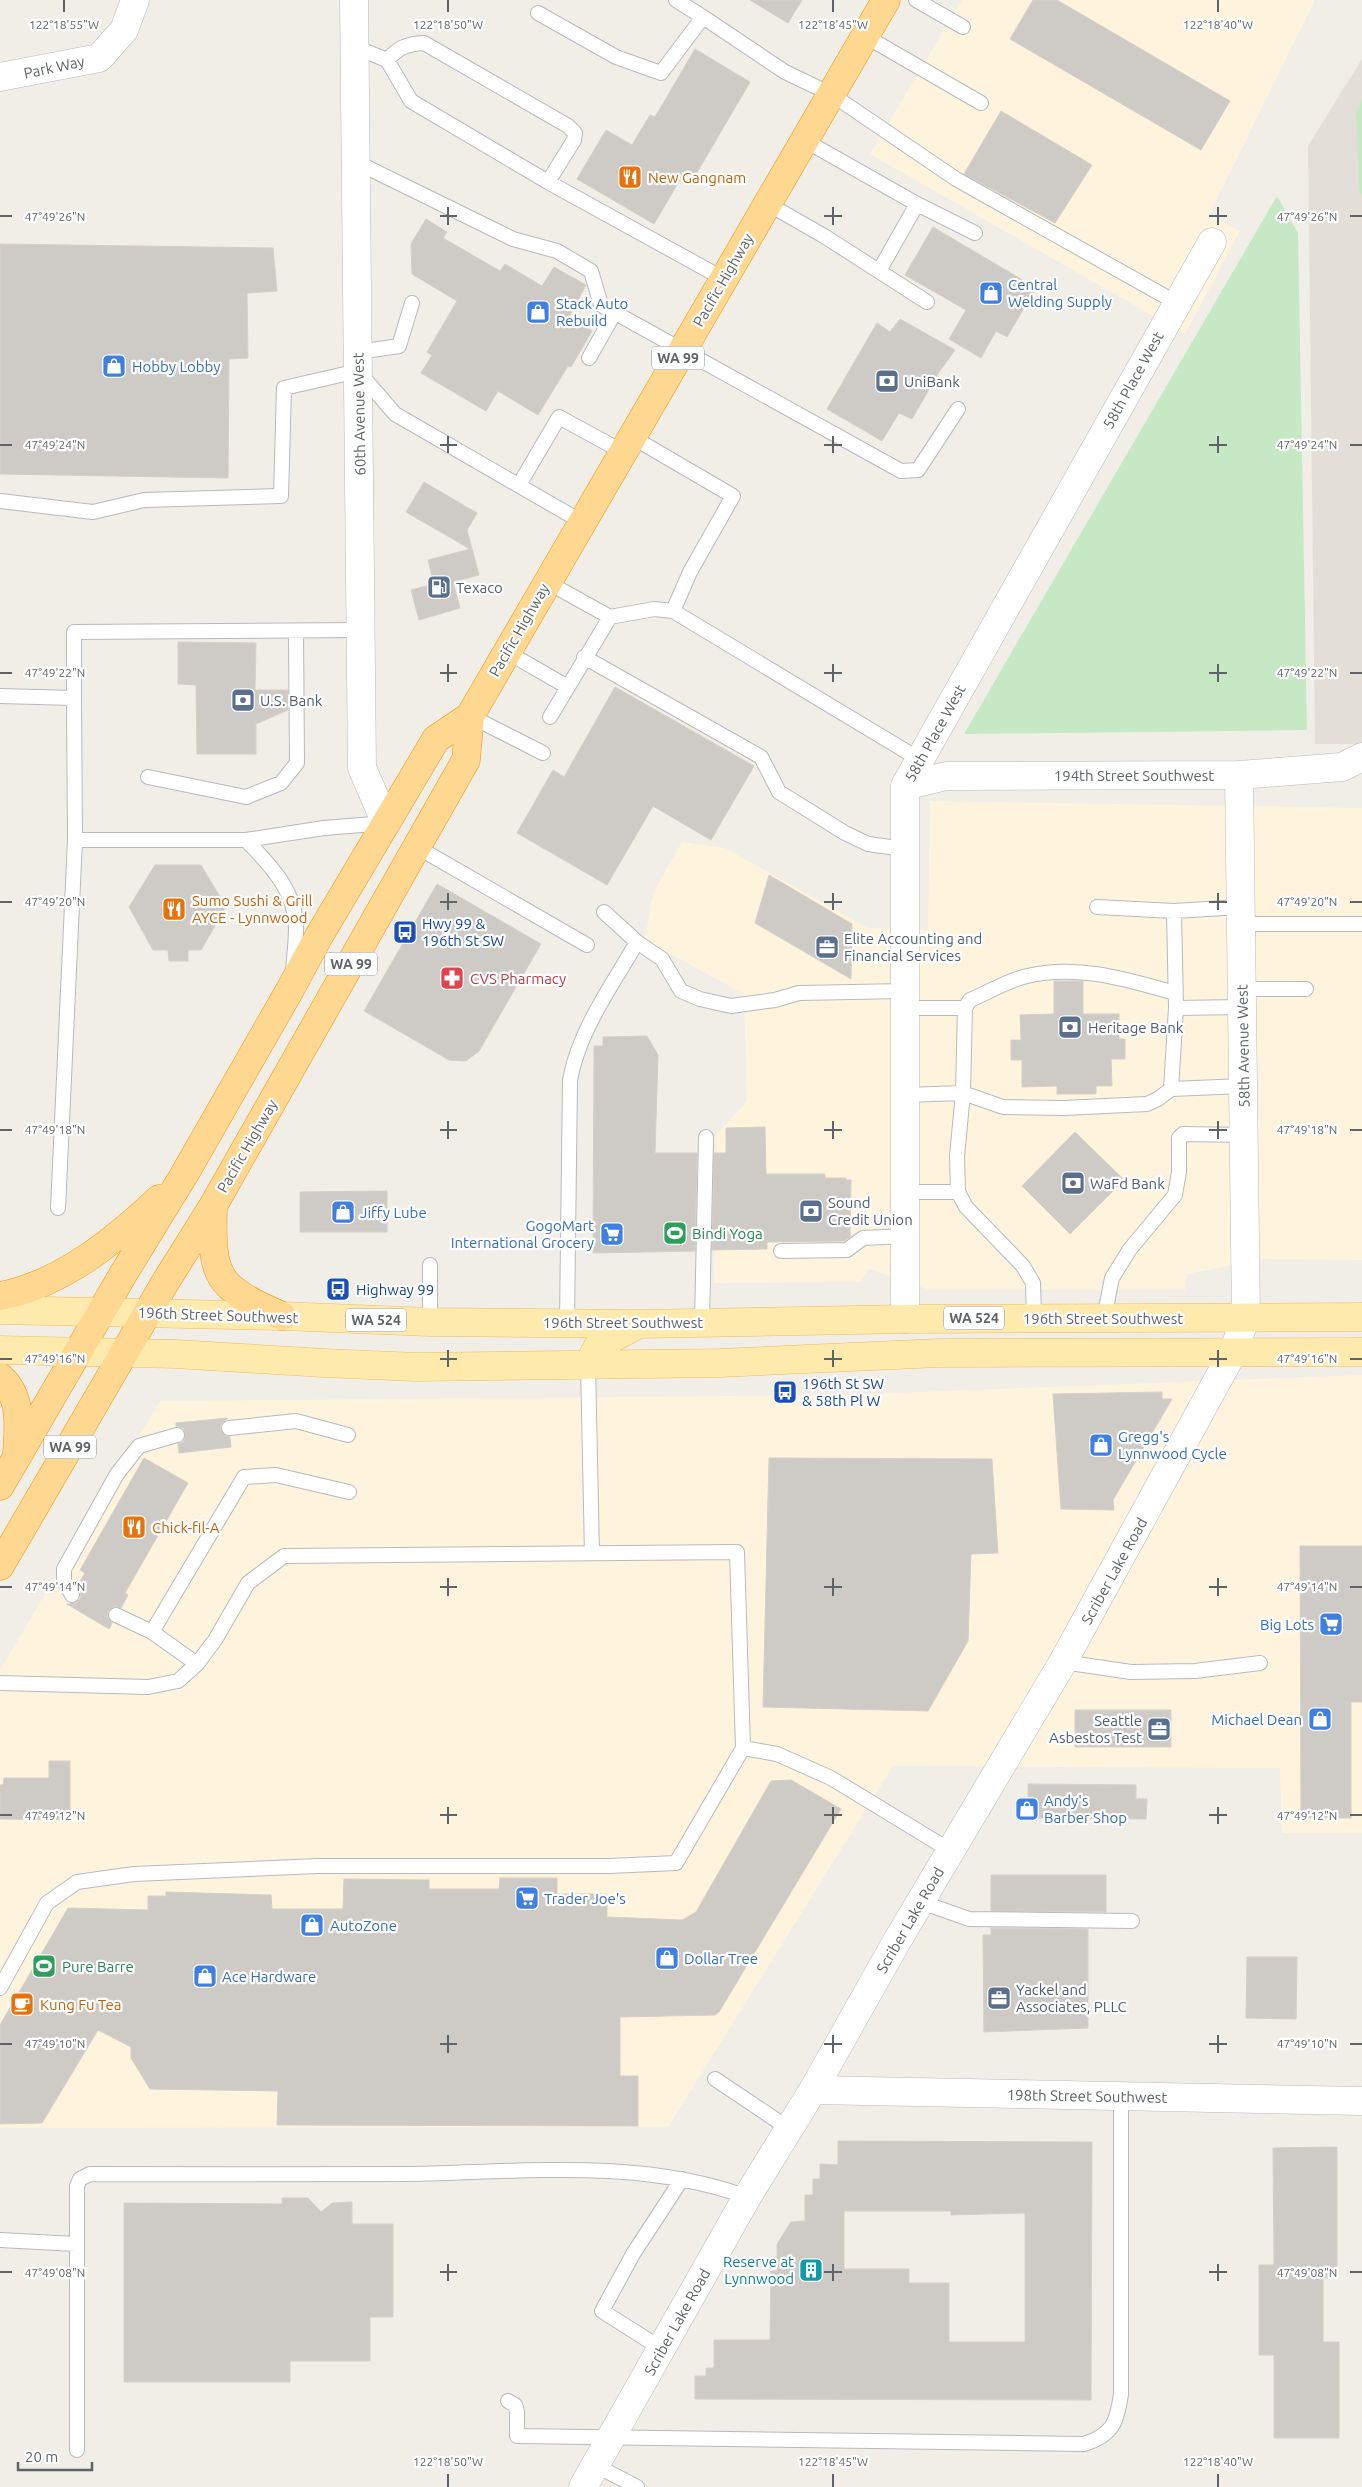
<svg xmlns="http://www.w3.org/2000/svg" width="1362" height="2487" viewBox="0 0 1362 2487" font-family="Ubuntu,sans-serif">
  <rect width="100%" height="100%" fill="#f1eee7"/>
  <path fill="#fef4de" d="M962,0H1315L1209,215L1240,231L1185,334L870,154Z
    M930,801L1362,808V1260L1264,1259L1187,1274L1185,1290H930L870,1269L859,1282L714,1283L717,1134L747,1101L744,994L645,940L653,893L682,842L725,848L868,928L928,930Z
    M1362,1375V1833H1282L1280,1768L893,1766L668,2127L0,2128V1670L160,1401L844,1395Z"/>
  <path fill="#e3dfd8" d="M1362,59V744H1315L1308,146Z"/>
  <path fill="#c7e8c4" d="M1362,99V194H1359L1356,113Z
    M1277,196L1298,233L1307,730L964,734Z"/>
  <path fill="#cecbc6" stroke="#d6cfc5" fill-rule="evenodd" d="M750,0H802L788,23Z
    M1033,0H1057L1230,101L1201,150L1010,39Z
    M695,49L750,82L695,176L685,171L654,224L577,179L606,130L632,145L650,115L655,117Z
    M1001,111L1092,165L1055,223L964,174Z
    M426,219L447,232L443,238L500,271L505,264L542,286L554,267L586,285L569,317L592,331L571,367L568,366L538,415L498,391L486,411L421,373L432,355L427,352L457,301L412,274L411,244Z
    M933,227L1036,288L1007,337L996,331L981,358L949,339L966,310L905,275Z
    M0,244L273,248L277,291L247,293L248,358L229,359L228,478L0,474Z
    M900,319L955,350L939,372L912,419L899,413L882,441L827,409L877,323L890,332Z
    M424,482L477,513L467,530L479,575L453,582L460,608L419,620L411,590L434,584L428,560L470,549L406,512Z
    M178,642L256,643L255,690H288V710L256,724V754H197L196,685L178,684Z
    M615,687L754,766L711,840L653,806L607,885L517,833L553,770L564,777Z
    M155,865H201L226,907L201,950H188V961H169L168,950H153L129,907Z
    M769,875L852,924L851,979L755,923Z
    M437,884L541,944L479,1051L466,1061L449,1060L364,1011Z
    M1054,981H1083V1014H1119V1039H1125V1059H1111L1112,1086H1096V1094H1057V1086L1022,1087V1060H1011V1040H1021L1020,1015L1054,1014Z
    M647,1036L658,1055L655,1153H697L695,1251L593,1253L594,1046H603V1037Z
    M765,1127L766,1174H825V1178H846V1180H851L850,1237L844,1241L767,1242V1249L712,1250L714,1153H726V1128Z
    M1075,1132L1124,1180L1070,1234L1022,1186Z
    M387,1191V1232H300V1192Z
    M1162,1392V1399H1172L1113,1500L1114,1510L1061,1509L1053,1394Z
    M228,1418L221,1424L220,1429L225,1436L230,1437L231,1447L179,1453L178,1444L184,1441L185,1433L183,1428L176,1426V1423Z
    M144,1458L188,1483L125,1593L128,1595L121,1608L115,1606L108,1611L107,1616L112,1623L109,1629L67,1604L76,1603L80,1599L81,1595L77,1586L85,1573L80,1570Z
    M769,1458L992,1459L998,1553L971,1554L968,1641L928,1711L763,1707Z
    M1300,1546H1362V1702H1351V1818H1301Z
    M1075,1710H1171V1747H1075Z
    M49,1761H70V1820L0,1819V1785H3L4,1778H49Z
    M791,1780L841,1809L719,2012L715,2015L620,2017V2076H638V2126L277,2125L278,2091L150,2089L131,2058V2047L98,2030L42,2123L0,2124V2025L68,1908L148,1910V1896H166V1892L271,1895L272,1909H343L344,1879L429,1880V1889H499L500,1878H557V1894H607V1917L682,1920L696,1912L771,1781Z
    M1028,1784L1136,1785V1799H1147L1146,1819L1028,1818Z
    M991,1875H1106V1912L991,1911Z
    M991,1928L1088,1929V2028L984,2032L983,1935H991Z
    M1247,1957H1297L1296,2019L1246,2018Z
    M838,2141L1092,2142L1091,2400L695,2399V2376H706V2368H714V2340H770L771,2271H777V2244L791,2222L805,2221V2195H813V2179H820V2164L838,2165ZM844,2211H951V2215L1025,2213V2342H949V2283H909V2269H844Z
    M1337,2147V2278H1323V2342H1339V2438H1274V2355H1259V2265H1274L1273,2148Z
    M282,2198H308L321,2212L332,2203L352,2202V2224H393V2317H370V2361H290V2382H124V2203L282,2204Z"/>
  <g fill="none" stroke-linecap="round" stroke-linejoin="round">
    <g stroke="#b7babd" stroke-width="16">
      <path id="lane" d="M676,0L703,17
        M916,0L963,27
        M538,13L616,57L661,73L703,17L785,72L831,94L956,179L1177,303
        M865,36L981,103
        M355,47L387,60L411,101L548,182L724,279
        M387,60C399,47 407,44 424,43L568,126L575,133L574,140L548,182
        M804,140L917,204L975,233
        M356,162L513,239L557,251L591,271L601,305L901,471L918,470L958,409
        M768,204L824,236L927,302
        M879,271L917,204
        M358,352L399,346L412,303
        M589,358L615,312
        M632,437L733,496L690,572L673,611
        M519,485L559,417L623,452
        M0,501L93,512L144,500L281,496L284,388L358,371L395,414L582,522
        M547,582L610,617L550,717
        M610,617L654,609L673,611L919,759
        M507,652L566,686
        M584,657L761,757L779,792L845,833L868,844L905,849
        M0,696L74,698V632L361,630
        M74,698L75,840H246L324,828L386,823
        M470,716L543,753
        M148,777L246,797L281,783L297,763L296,631
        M246,840C270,865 296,891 296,928C296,942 294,957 293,971
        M417,847L587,945
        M1097,907L1174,911L1241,907
        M604,912L637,942L662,959L681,991L700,999L731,1006L775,1000L799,993L905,991
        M1241,924H1362
        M1242,989H1306
        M905,1008H965
        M1176,1008L1242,1007
        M1171,1089L1176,1008L1174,911
        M905,1095L963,1093L1003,1107L1064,1108L1147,1104L1158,1099L1171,1089L1243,1086
        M905,1192H958
        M58,1208L75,840
        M781,1251L847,1250L863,1238L905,1236
        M1034,1318L1033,1283L1023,1266L966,1207L958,1192L957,1156L963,1093L965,1008L970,1000C987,993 1005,982 1023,977C1074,963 1126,979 1175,993
        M1104,1318L1112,1278L1130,1249L1175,1195L1179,1172V1138L1183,1134L1244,1135
        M430,1322V1265
        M567,1322L570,1080C579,1030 612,986 637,942
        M702,1322L706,1137
        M588,1365L592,1553
        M229,1428L296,1421L348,1435
        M72,1595L64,1581V1569L117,1474L139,1446L177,1435
        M116,1615L152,1632
        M1063,1662L1131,1672L1195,1671L1260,1663
        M197,1664L152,1632L244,1477L276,1475L349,1492
        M0,1683L148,1687L178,1681L197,1664L215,1640L248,1583L284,1556L737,1552L743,1748L676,1863L609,1866H318L134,1874L77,1882L47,1903L0,1988
        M743,1748L777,1754L831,1778L951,1851
        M921,1902L969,1919L1132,1921
        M715,2079L788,2128
        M0,2240L76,2244
        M662,2349L602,2311L633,2254L682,2179
        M508,2401L515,2405L517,2411V2436L1084,2444C1113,2435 1117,2422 1121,2394V2097
        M77,2450V2186L80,2179L90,2174C197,2174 305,2175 412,2174C524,2172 640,2158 747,2197
        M595,2465L637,2487"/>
    </g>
    <g stroke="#b7babd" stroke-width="29">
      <path id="street" d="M354,0L362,768L386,823
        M0,77L99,58L124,30L135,0
        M905,786L946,776L1239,775L1342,767L1362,757
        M905,1319V786L1212,242
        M813,2090L1362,2101
        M583,2487L747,2197L813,2090L897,1941L1063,1662L1233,1352L1246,1317L1239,775"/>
    </g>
    <g stroke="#f3ba5e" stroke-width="29">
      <path id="primary" d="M0,1310L282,1316L430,1322L641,1324L905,1319L1362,1317
        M0,1350L176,1354L324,1363L416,1367L720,1363L939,1353L1362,1352
        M588,1365L598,1346L637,1325"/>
    </g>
    <g stroke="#f89200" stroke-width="29">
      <path id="highway" d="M213,1206C211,1278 216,1287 282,1316
        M0,1296C62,1284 114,1241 159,1199
        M0,1377C22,1396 19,1426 17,1453
        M0,1486L125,1271L184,1175L291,988L319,936L436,739L470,716L886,0
        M0,1566L166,1281L213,1206L466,760L470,716"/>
    </g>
    <use href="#lane" stroke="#fff" stroke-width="14"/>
    <use href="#street" stroke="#fff" stroke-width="28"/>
    <use href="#primary" stroke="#ffeaae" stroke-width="28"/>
    <use href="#highway" stroke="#fed791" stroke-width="28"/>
  </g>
  <path fill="none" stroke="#5e6367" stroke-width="2" d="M64,0V12M448,0V12M833,0V12M1218,0V12M448,207V225M833,207V225M1218,207V225M0,216H12M440,216H457M824,216H842M1209,216H1227M1350,216H1362M448,436V453M833,436V453M1218,436V453M0,445H12M440,445H457M824,445H842M1209,445H1227M1350,445H1362M448,664V682M833,664V682M1218,664V682M0,673H12M440,673H457M824,673H842M1209,673H1227M1350,673H1362M448,893V910M833,893V910M1218,893V910M0,902H12M440,902H457M824,902H842M1209,902H1227M1350,902H1362M448,1121V1139M833,1121V1139M1218,1121V1139M0,1130H12M440,1130H457M824,1130H842M1209,1130H1227M1350,1130H1362M448,1350V1367M833,1350V1367M1218,1350V1367M0,1359H12M440,1359H457M824,1359H842M1209,1359H1227M1350,1359H1362M448,1578V1596M833,1578V1596M1218,1578V1596M0,1587H12M440,1587H457M824,1587H842M1209,1587H1227M1350,1587H1362M448,1807V1824M833,1807V1824M1218,1807V1824M0,1815H12M440,1815H457M824,1815H842M1209,1815H1227M1350,1815H1362M448,2035V2053M833,2035V2053M1218,2035V2053M0,2044H12M440,2044H457M824,2044H842M1209,2044H1227M1350,2044H1362M448,2264V2281M833,2264V2281M1218,2264V2281M0,2272H12M440,2272H457M824,2272H842M1209,2272H1227M1350,2272H1362M448,2474V2487M833,2474V2487M1218,2474V2487"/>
  <defs>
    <g id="restaurant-square" transform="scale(1.25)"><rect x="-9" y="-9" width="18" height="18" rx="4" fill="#e8710a" stroke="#fff"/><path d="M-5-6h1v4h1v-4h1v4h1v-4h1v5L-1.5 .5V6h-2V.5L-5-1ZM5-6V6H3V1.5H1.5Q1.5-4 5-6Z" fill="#fff"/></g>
    <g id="shop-square" transform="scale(1.25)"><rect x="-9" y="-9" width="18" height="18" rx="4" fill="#3f7fe0" stroke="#fff"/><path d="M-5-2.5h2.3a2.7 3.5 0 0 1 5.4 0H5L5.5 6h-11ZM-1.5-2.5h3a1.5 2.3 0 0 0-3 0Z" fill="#fff"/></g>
    <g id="bank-square" transform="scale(1.25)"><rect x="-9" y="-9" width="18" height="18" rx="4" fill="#5c6f8a" stroke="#fff"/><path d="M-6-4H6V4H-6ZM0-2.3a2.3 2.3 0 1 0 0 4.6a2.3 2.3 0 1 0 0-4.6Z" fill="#fff"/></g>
    <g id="fuel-square" transform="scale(1.25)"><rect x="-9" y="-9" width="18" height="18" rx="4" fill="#5c6f8a" stroke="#fff"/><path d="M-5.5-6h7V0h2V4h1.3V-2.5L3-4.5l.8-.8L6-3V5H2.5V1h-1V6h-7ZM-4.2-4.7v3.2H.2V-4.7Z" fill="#fff"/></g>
    <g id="bus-square" transform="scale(1.25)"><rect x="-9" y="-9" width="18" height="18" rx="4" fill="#1a4fb4" stroke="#fff"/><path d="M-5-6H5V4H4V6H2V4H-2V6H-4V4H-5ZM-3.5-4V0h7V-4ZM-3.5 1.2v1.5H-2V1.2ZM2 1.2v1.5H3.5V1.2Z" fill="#fff"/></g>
    <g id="office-square" transform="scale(1.25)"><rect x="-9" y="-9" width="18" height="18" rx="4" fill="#5c6f8a" stroke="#fff"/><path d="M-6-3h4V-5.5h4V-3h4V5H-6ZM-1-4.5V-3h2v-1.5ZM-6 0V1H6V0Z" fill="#fff"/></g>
    <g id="pharmacy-square" transform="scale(1.25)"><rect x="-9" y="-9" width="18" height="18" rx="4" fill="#e0444e" stroke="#fff"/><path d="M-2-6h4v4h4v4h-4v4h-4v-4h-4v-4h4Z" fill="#fff"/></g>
    <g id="stadium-square" transform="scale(1.25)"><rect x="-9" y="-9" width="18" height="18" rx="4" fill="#2e9e5b" stroke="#fff"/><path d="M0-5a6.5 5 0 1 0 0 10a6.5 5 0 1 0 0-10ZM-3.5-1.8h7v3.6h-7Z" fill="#fff"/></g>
    <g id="supermarket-square" transform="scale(1.25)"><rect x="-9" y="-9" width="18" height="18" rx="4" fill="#3f7fe0" stroke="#fff"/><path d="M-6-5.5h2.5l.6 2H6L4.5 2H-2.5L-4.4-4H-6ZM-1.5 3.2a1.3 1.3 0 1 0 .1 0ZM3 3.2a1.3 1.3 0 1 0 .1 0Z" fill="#fff"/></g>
    <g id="cafe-square" transform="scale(1.25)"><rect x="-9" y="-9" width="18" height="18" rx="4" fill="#e8710a" stroke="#fff"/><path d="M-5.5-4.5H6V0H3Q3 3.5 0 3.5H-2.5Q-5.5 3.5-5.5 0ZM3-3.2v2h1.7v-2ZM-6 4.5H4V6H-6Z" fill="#fff"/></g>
    <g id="building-square" transform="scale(1.25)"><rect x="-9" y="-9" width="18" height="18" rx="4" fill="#0f9aa8" stroke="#fff"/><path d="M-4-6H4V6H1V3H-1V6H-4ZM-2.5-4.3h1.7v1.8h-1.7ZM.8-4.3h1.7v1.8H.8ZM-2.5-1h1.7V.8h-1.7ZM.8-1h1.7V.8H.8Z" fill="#fff"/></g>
  </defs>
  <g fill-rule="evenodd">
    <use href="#restaurant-square" x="630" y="177"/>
    <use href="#shop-square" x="991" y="293"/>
    <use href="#shop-square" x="538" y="312"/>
    <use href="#shop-square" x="114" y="366"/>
    <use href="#bank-square" x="887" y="381"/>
    <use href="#fuel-square" x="439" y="587"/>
    <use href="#bank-square" x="243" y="700"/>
    <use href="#restaurant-square" x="174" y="909"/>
    <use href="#bus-square" x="405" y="932"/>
    <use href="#office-square" x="827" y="947"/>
    <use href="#pharmacy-square" x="452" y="978"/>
    <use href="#bank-square" x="1070" y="1027"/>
    <use href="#bank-square" x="1073" y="1183"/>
    <use href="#bank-square" x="811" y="1211"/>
    <use href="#shop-square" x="343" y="1212"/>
    <use href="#stadium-square" x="675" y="1233"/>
    <use href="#supermarket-square" x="612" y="1234"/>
    <use href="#bus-square" x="338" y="1289"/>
    <use href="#bus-square" x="785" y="1392"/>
    <use href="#shop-square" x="1101" y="1445"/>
    <use href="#restaurant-square" x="134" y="1527"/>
    <use href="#supermarket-square" x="1331" y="1624"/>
    <use href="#shop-square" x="1320" y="1719"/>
    <use href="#office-square" x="1159" y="1729"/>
    <use href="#shop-square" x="1027" y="1809"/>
    <use href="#supermarket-square" x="527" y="1898"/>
    <use href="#shop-square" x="312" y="1925"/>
    <use href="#shop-square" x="667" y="1958"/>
    <use href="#stadium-square" x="44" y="1966"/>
    <use href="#shop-square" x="205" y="1976"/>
    <use href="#office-square" x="999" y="1998"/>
    <use href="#cafe-square" x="22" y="2004"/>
    <use href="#building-square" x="811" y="2270"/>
  </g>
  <g text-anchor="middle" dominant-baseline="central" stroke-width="4.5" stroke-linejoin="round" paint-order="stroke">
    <g fill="#fff" stroke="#8e9295" stroke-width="1">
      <rect x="652" y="346.5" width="52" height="23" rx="4"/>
      <rect x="325" y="952.5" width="52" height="23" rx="4"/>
      <rect x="944" y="1306.5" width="60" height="23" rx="4"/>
      <rect x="346" y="1308.5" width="60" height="23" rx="4"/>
      <rect x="44" y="1435.5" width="52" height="23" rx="4"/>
    </g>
    <g font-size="14" font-weight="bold" fill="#5e6367">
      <text x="678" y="358">WA 99</text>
      <text x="351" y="964">WA 99</text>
      <text x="974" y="1318">WA 524</text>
      <text x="376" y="1320">WA 524</text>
      <text x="70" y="1447">WA 99</text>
    </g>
    <g font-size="15" fill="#5e6367" stroke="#fff">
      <text transform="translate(54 67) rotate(-12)">Park Way</text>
      <text transform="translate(723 280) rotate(-60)">Pacific Highway</text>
      <text transform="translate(1133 380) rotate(-61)">58th Place West</text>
      <text transform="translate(359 414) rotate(-91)">60th Avenue West</text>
      <text transform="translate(519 630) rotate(-60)">Pacific Highway</text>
      <text transform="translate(935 733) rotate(-61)">58th Place West</text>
      <text x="1134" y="775">194th Street Southwest</text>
      <text transform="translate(1243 1046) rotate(-91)">58th Avenue West</text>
      <text transform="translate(247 1146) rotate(-60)">Pacific Highway</text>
      <text transform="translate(218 1315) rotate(2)">196th Street Southwest</text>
      <text x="1103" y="1318">196th Street Southwest</text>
      <text x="623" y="1322">196th Street Southwest</text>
      <text transform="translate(1114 1571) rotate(-61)">Scriber Lake Road</text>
      <text transform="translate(910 1920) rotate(-60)">Scriber Lake Road</text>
      <text transform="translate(1087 2096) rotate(1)">198th Street Southwest</text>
      <text transform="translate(677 2322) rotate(-61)">Scriber Lake Road</text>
    </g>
    <g font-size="15" fill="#c56008" stroke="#fff" text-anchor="start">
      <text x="648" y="177">New Gangnam</text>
      <text x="192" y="900">Sumo Sushi &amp; Grill<tspan x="192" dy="17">AYCE - Lynnwood</tspan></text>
      <text x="152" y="1527">Chick-fil-A</text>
      <text x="40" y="2004">Kung Fu Tea</text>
    </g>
    <g font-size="15" fill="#366cbe" stroke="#fff" text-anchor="start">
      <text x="1008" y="284">Central<tspan x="1008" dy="17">Welding Supply</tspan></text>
      <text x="556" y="303">Stack Auto<tspan x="556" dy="17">Rebuild</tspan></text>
      <text x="132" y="366">Hobby Lobby</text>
      <text x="360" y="1212">Jiffy Lube</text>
      <text x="594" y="1225" text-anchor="end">GogoMart<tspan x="594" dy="17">International Grocery</tspan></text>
      <text x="1118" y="1436">Gregg's<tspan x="1118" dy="17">Lynnwood Cycle</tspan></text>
      <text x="1314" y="1624" text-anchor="end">Big Lots</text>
      <text x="1302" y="1719" text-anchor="end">Michael Dean</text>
      <text x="1044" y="1800">Andy's<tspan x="1044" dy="17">Barber Shop</tspan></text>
      <text x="544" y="1898">Trader Joe's</text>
      <text x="330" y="1925">AutoZone</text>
      <text x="684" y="1958">Dollar Tree</text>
      <text x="222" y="1976">Ace Hardware</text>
    </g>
    <g font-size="15" fill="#4e5e75" stroke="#fff" text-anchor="start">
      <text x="904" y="381">UniBank</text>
      <text x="456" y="587">Texaco</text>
      <text x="260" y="700">U.S. Bank</text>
      <text x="844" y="938">Elite Accounting and<tspan x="844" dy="17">Financial Services</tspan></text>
      <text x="1088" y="1027">Heritage Bank</text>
      <text x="1090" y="1183">WaFd Bank</text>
      <text x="828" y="1202">Sound<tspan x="828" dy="17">Credit Union</tspan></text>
      <text x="1142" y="1720" text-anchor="end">Seattle<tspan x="1142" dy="17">Asbestos Test</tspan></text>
      <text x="1016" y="1989">Yackel and<tspan x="1016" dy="17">Associates, PLLC</tspan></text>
    </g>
    <g font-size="15" fill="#164399" stroke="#fff" text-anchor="start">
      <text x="422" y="923">Hwy 99 &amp;<tspan x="422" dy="17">196th St SW</tspan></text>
      <text x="356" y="1289">Highway 99</text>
      <text x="802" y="1383">196th St SW<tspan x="802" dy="17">&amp; 58th Pl W</tspan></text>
    </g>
    <g font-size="15" fill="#be3a42" stroke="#fff" text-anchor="start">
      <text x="470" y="978">CVS Pharmacy</text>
    </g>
    <g font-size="15" fill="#27864d" stroke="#fff" text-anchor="start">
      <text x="692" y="1233">Bindi Yoga</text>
      <text x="62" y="1966">Pure Barre</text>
    </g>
    <g font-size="15" fill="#0d838f" stroke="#fff" text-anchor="end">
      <text x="794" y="2261">Reserve at<tspan x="794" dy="17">Lynnwood</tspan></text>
    </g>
  </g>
  <g font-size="12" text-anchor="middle" fill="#5e6367" stroke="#fff" stroke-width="4.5" stroke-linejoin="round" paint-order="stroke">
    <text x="64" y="29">122°18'55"W</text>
    <text x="448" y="29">122°18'50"W</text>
    <text x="833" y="29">122°18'45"W</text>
    <text x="1218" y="29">122°18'40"W</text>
    <text x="55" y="221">47°49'26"N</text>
    <text x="1307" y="221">47°49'26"N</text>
    <text x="55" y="449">47°49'24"N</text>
    <text x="1307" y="449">47°49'24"N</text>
    <text x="55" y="677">47°49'22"N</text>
    <text x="1307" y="677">47°49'22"N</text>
    <text x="55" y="906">47°49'20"N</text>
    <text x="1307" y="906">47°49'20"N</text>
    <text x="55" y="1134">47°49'18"N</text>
    <text x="1307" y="1134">47°49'18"N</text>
    <text x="55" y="1363">47°49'16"N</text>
    <text x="1307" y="1363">47°49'16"N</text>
    <text x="55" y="1591">47°49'14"N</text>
    <text x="1307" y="1591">47°49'14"N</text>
    <text x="55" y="1820">47°49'12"N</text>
    <text x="1307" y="1820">47°49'12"N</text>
    <text x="55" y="2048">47°49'10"N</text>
    <text x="1307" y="2048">47°49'10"N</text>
    <text x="55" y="2277">47°49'08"N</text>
    <text x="1307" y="2277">47°49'08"N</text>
    <text x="448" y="2466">122°18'50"W</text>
    <text x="833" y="2466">122°18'45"W</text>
    <text x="1218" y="2466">122°18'40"W</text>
  </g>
  <path d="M18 2462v8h74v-8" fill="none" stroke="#5e6367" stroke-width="2.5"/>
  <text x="25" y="2462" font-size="15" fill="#5e6367" stroke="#ffffff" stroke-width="4" paint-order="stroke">20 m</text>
</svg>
